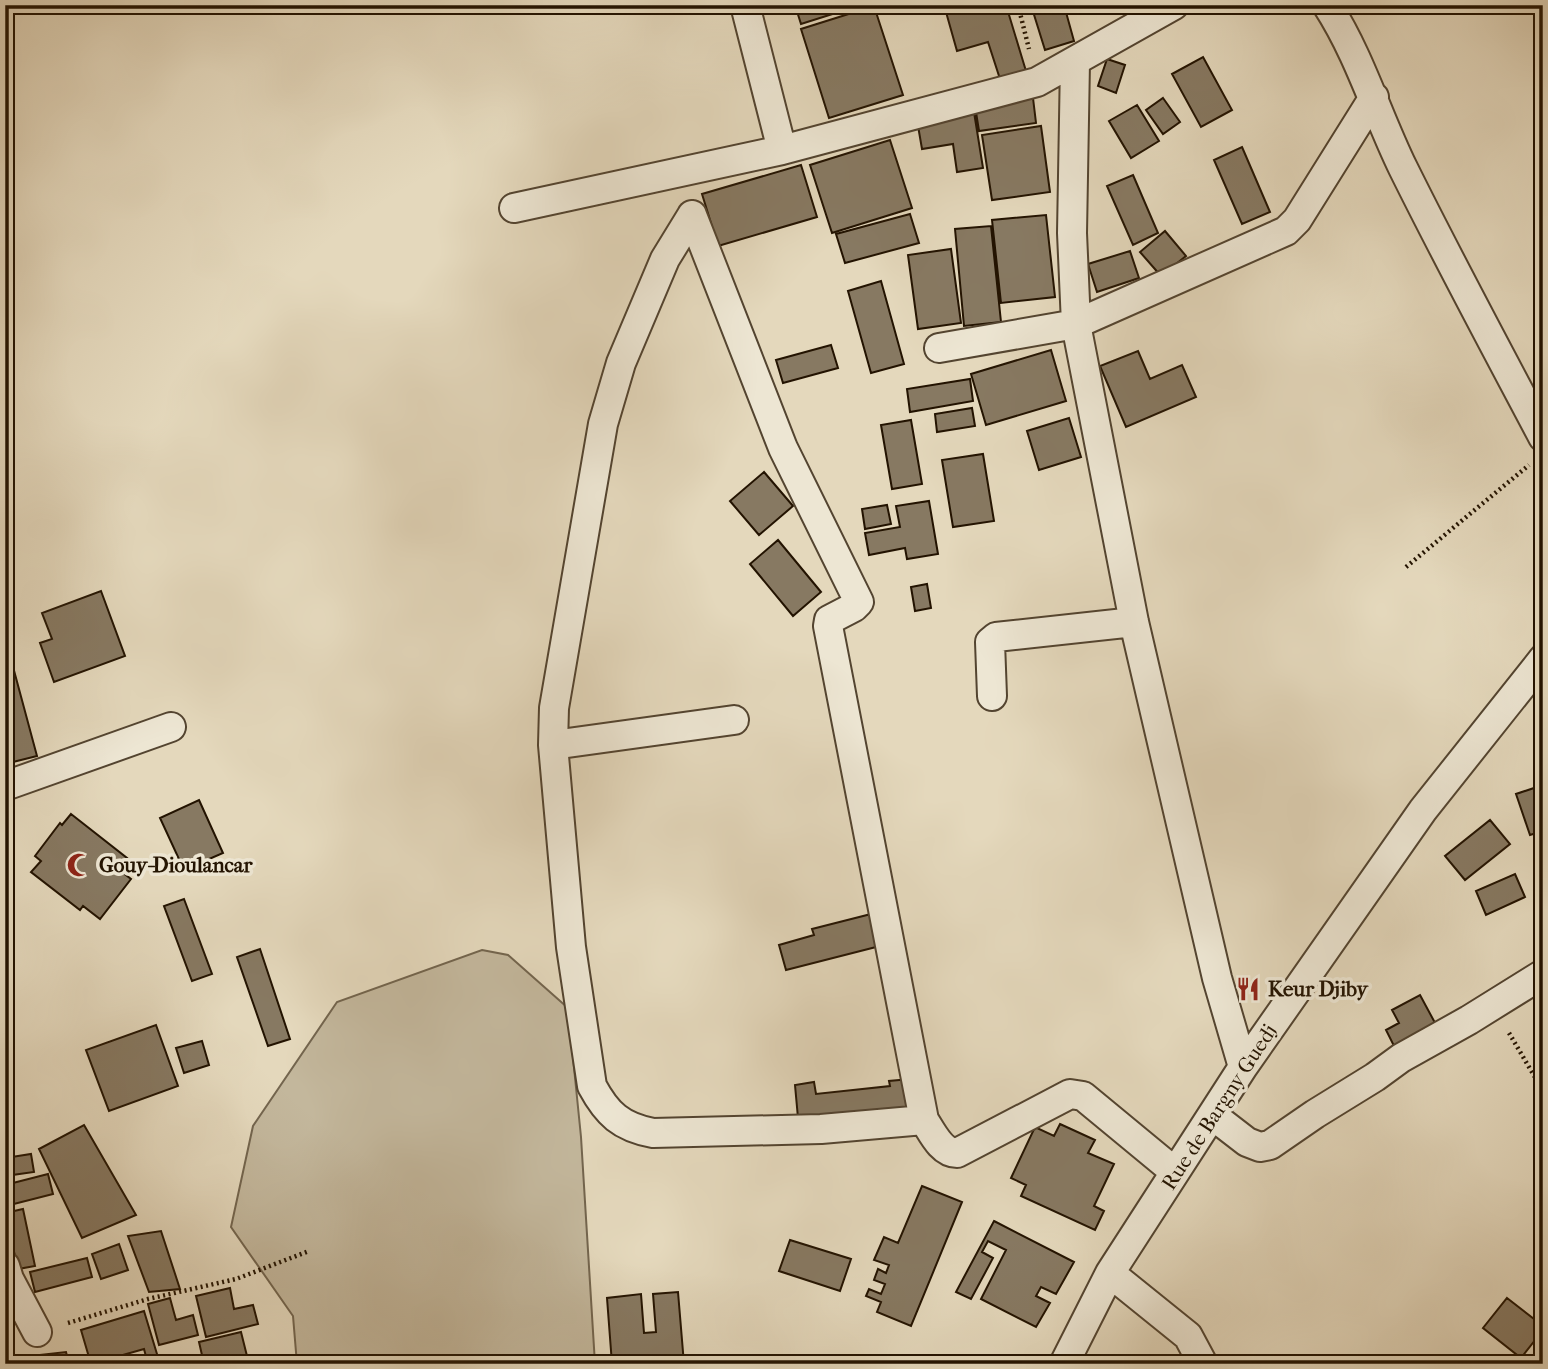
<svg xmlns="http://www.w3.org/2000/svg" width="1548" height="1369" viewBox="0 0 1548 1369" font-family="'IM FELL French Canon',serif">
  <rect width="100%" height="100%" fill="#e4d8bc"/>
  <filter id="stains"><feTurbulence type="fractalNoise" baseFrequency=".00286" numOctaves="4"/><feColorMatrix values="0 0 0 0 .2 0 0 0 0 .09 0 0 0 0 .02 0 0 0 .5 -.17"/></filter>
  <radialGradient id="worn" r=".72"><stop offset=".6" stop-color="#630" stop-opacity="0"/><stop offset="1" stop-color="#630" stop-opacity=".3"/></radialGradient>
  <path fill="#c3b79c" stroke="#73654e" stroke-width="2" d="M482,950L508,955L568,1008L581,1137L595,1364H297L293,1316L231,1227L253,1126L337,1002Z"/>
  <path fill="#877962" stroke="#231301" stroke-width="2" d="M795,5H861L801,24Z
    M970,5H1006L1026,71L1000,79L988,42L957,51L946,12Z
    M1031,5H1064L1074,41L1045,50Z
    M874,6L903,95L829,118L801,29Z
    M1203,57L1232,110L1201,127L1172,74Z
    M1107,59L1125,65L1116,93L1098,86Z
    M1033,98L1036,123L979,131L975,106Z
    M1163,98L1180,122L1163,134L1146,110Z
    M1137,105L1159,141L1131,158L1109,121Z
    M974,112L983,168L957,172L953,144L922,149L917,120Z
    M1041,126L1050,192L992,200L982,135Z
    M890,140L912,208L832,233L810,165Z
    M1242,147L1270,212L1242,224L1214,160Z
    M801,165L817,217L718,246L702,194Z
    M1133,175L1158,233L1133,245L1107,186Z
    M910,214L919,243L845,263L836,234Z
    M1046,215L1055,297L1001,303L992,220Z
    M991,226L1001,322L964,326L955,229Z
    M1165,231L1186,256L1161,276L1140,252Z
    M951,249L961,323L918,329L908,255Z
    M1130,251L1139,278L1097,292L1088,264Z
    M881,281L904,364L871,373L848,291Z
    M831,345L838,368L783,383L776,360Z
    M1051,350L1066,401L986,425L971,374Z
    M1138,351L1150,379L1182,365L1196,397L1126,427L1100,366Z
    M970,379L973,401L910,412L907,389Z
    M972,408L975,426L937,432L935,414Z
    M1069,418L1081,457L1039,470L1027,431Z
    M911,420L922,484L892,489L881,425Z
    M983,454L994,521L953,527L942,460Z
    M764,472L793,506L759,535L730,501Z
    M929,501L938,554L907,559L905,548L869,555L865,533L900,527L896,506Z
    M887,505L891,524L865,529L862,509Z
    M778,540L821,592L793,616L750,564Z
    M927,584L931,608L915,611L911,587Z
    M101,591L125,656L54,682L40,643L52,639L42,613Z
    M5,637L37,756L5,764Z
    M1543,785V831L1530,835L1516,794Z
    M199,800L223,853L184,870L160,818Z
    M71,814L127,858L118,869L131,879L100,919L83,906L80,910L31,872L41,861L35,856L60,823L62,825Z
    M1490,820L1510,844L1465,880L1445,856Z
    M1515,874L1525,897L1486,915L1476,891Z
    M184,899L212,974L192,981L164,906Z
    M871,914L880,946L786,970L779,945L814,935L812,929Z
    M260,949L290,1039L268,1046L237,957Z
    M1420,995L1441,1034L1399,1056L1386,1030L1399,1023L1392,1010Z
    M156,1025L178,1086L109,1111L86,1050Z
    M202,1041L209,1065L184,1073L176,1048Z
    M910,1079L913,1107L798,1118L795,1085L814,1082L816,1094L890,1086L889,1081Z
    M1060,1124L1095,1140L1088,1153L1114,1164L1094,1206L1104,1211L1095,1230L1021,1196L1026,1185L1011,1178L1035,1127L1054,1136Z
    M84,1125L136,1215L82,1238L39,1149Z
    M31,1154L34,1172L5,1176V1158Z
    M48,1174L53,1194L6,1206L5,1185Z
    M922,1186L962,1202L911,1326L877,1312L881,1302L866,1296L869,1289L881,1294L885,1284L874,1280L878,1269L886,1273L889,1265L874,1260L884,1237L898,1243Z
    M23,1209L35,1266L18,1269L5,1213Z
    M994,1221L1074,1262L1056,1294L1041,1287L1036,1296L1050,1303L1036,1327L981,1299L1006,1250L988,1241L982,1252L993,1258L971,1299L956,1292Z
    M161,1231L180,1289L149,1292L128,1236Z
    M790,1240L851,1259L840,1291L779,1271Z
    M119,1244L128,1270L101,1279L92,1254Z
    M87,1258L92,1277L35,1292L30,1272Z
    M230,1288L234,1309L253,1305L258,1324L206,1337L196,1296Z
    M678,1292L684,1364H612L607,1298L641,1294L644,1333L656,1332L653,1294Z
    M170,1298L176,1320L193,1315L198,1335L159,1345L148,1304Z
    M1507,1298L1543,1326V1330L1521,1358L1483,1328Z
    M144,1311L160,1364H148L144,1349L91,1364L81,1330Z
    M241,1332L249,1364H204L199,1342Z
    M66,1352L69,1364H44L39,1355Z
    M1186,1354L1189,1364H1151Z"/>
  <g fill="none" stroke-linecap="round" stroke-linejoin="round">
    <g stroke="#534430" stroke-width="32">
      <path id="minor" d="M745,5L782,150
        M1327,5C1360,56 1377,115 1403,168C1448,259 1496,348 1543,437
        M1075,62L1072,233L1076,324L1134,622L1217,978L1243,1067
        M514,208L782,150L1037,82L1174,5
        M692,215L783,448L859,602L854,607L829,620L828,626L924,1120C932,1132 941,1153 957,1153L1070,1094L1083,1096L1175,1172
        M692,215L665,259L621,363L603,424L554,708L553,745L571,947L592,1086C607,1114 621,1127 653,1133L821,1129L924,1120
        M939,348L1076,324L1286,231L1297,220L1374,97
        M992,696L990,642L996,637L1134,622
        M553,745L734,720
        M5,786L171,727
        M1212,1115L1247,1142L1260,1147L1270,1145L1315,1114L1375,1077L1401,1058L1469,1020L1543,974
        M5,1266L9,1279L37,1332
        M1110,1273L1188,1336L1203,1364
        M1064,1364L1110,1273L1243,1067L1423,810L1543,659"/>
    </g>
    <path stroke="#231301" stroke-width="4.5" stroke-dasharray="2 3.5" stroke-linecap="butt" d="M1018,5L1029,49
      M1406,567L1529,465
      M1509,1033L1543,1091
      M68,1323L148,1299L236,1279L309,1251"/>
    <use href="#minor" stroke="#ede6d3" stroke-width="28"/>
  </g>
  <defs>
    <g id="mosque-bare" transform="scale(1.89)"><path d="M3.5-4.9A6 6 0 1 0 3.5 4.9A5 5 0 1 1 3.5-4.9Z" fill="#8f2418" stroke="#ede6d3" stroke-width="2.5" paint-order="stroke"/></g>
    <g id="restaurant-bare" transform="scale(1.89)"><path d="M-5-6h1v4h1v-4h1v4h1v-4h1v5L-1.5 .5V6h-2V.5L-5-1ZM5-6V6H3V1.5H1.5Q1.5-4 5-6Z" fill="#8f2418" stroke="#ede6d3" stroke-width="2.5" paint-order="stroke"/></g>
  </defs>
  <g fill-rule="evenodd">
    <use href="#mosque-bare" x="79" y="865"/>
    <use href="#restaurant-bare" x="1248" y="989"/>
  </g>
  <g text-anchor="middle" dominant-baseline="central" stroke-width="7" stroke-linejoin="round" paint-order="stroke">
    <g font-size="21" font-weight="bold" fill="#231301" stroke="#ede6d3" text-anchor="start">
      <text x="99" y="865">Gouy-Dioulancar</text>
      <text x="1268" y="989">Keur Djiby</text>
    </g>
    <g font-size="21" fill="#231301" stroke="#ede6d3">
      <text transform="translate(1219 1107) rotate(-57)">Rue de Bargny Guedj</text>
    </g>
  </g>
  <rect width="1548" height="1369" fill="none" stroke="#e4d8bc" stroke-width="28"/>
  <rect x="7" y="7" width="1534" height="1355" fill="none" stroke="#231301" stroke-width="3.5"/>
  <rect x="14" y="14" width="1520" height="1341" fill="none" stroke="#231301" stroke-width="2"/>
  <rect width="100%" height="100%" filter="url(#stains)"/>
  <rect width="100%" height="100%" fill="url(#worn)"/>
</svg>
